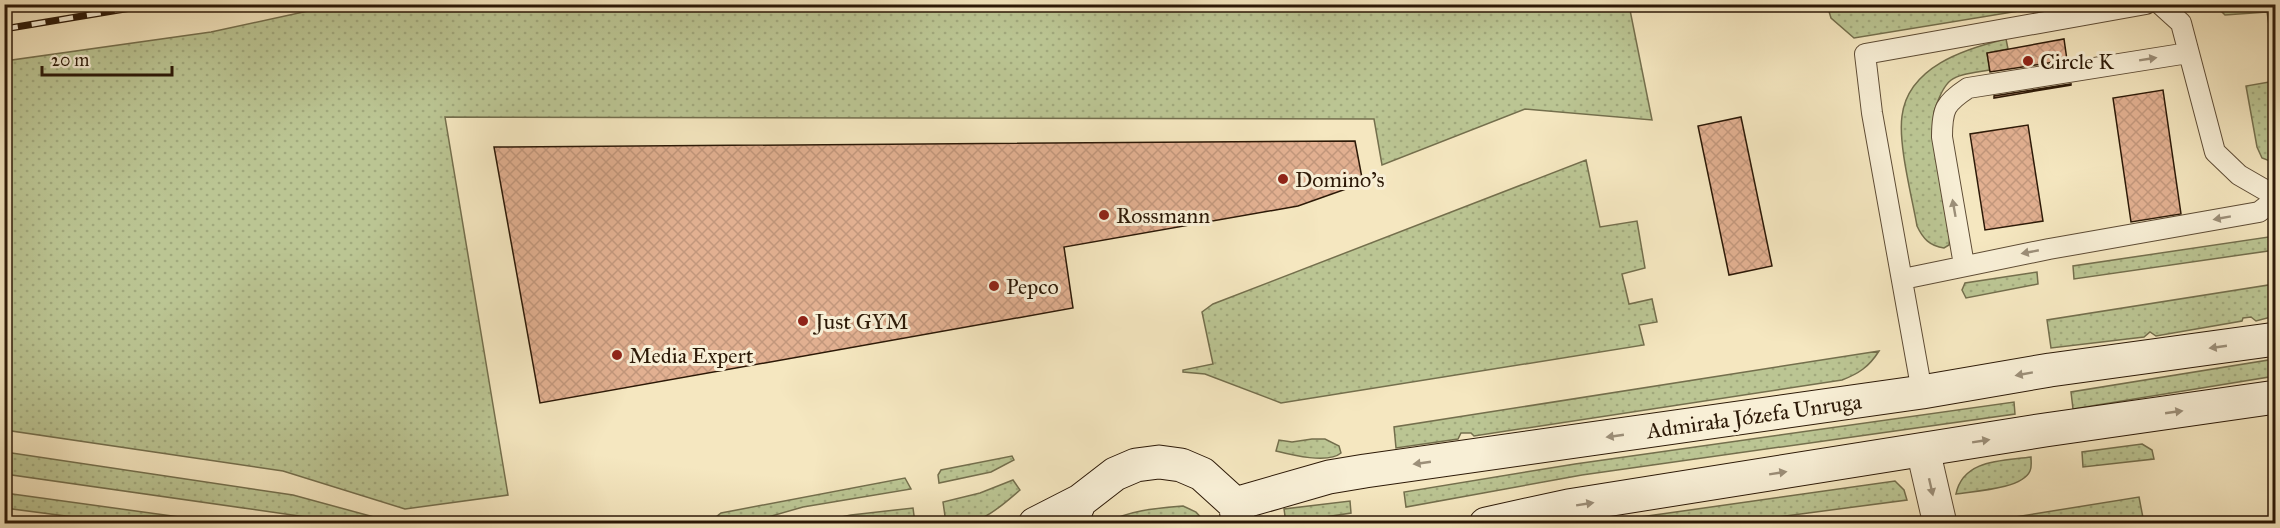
<svg xmlns="http://www.w3.org/2000/svg" width="2280" height="528" viewBox="0 0 2280 528" font-family="'IM FELL Great Primer',serif">
  <defs>
    <pattern id="grass-dots" width="8" height="8" patternUnits="userSpaceOnUse" patternTransform="scale(1.5)"><rect width="8" height="8" fill="#bbc593"/><path d="M2 2h.1M6 6h.1" fill="none" stroke="#a1a97d" stroke-width="1.8" stroke-linecap="round"/></pattern>
    <pattern id="building-cross-hatch" width="8" height="8" patternUnits="userSpaceOnUse" patternTransform="scale(1.5)"><rect width="8" height="8" fill="#e2b091"/><path d="M0 0l8 8M0 8l8-8" fill="none" stroke="#c2977c"/></pattern>
  </defs>
  <rect width="100%" height="100%" fill="#f5e7c0"/>
  <filter id="stains"><feTurbulence type="fractalNoise" baseFrequency=".00333" numOctaves="4"/><feColorMatrix values="0 0 0 0 .2 0 0 0 0 .09 0 0 0 0 .02 0 0 0 .5 -.17"/></filter>
  <radialGradient id="worn" r=".72"><stop offset=".6" stop-color="#630" stop-opacity="0"/><stop offset="1" stop-color="#630" stop-opacity=".3"/></radialGradient>
  <path fill="url(#grass-dots)" stroke="#746f4d" stroke-width="1.5" d="M340,4L1629,5L1652,120L1525,109L1382,165L1374,119L445,117L508,495L405,509L283,471L5,430V61L211,32Z
    M1827,5V4L2056,5L1854,38L1831,18Z
    M2215,5H2275V66L2267,12L2225,15Z
    M2006,39L2008,49L1987,53L1990,70C1953,76 1946,74 1934,112L1950,235L1949,245L1944,248C1930,246 1923,239 1917,226C1912,197 1898,144 1902,116C1908,67 1964,49 2006,39Z
    M2275,81H2276L2275,163L2262,158L2257,147L2246,86Z
    M1586,160L1600,227L1637,221L1645,268L1622,274L1629,304L1652,299L1657,322L1639,325L1644,345L1281,403L1205,374L1183,372V370L1213,364L1202,312L1213,304Z
    M2275,236V250L2074,279L2073,266Z
    M2037,272L2038,284L1966,298L1962,290L1965,283Z
    M2275,284V316L2256,321L2251,317L2243,318L2242,321L2156,336L2150,332L2144,337L2051,348L2047,320Z
    M1879,351C1869,367 1858,374 1842,380L1474,436L1471,433H1461L1458,439L1396,448L1394,427Z
    M2275,359V376L2073,409L2071,392Z
    M2014,402L2015,414L1582,475L1406,507L1404,492L1575,464Z
    M1312,439H1325L1339,446L1341,453C1328,464 1292,455 1276,451L1279,440L1292,442Z
    M2142,444L2152,450L2154,459L2083,467L2082,452Z
    M5,452L293,495L396,523H348L5,474Z
    M1012,456L1014,460L991,472L939,483L938,475L941,470Z
    M2031,457C2031,462 2032,467 2030,471C2022,489 1975,491 1956,494C1963,459 2003,461 2031,457Z
    M905,478L911,489L803,507L747,523H705L717,521L716,517L721,513Z
    M1013,480L1020,490C993,513 983,524 946,523L943,502L980,493Z
    M1895,481L1904,490L1907,500L1732,523H1610L1612,521Z
    M5,493L223,523H119L5,508Z
    M2139,497L2144,523H1978Z
    M1350,501L1351,513L1286,523L1284,509Z
    M1183,506L1196,512L1206,523H1107C1128,510 1159,508 1183,506Z
    M913,508L915,523H811L851,515Z"/>
  <path fill="url(#building-cross-hatch)" stroke="#2c1907" stroke-width="1.5" d="M2064,39L2067,60L1990,72L1987,53Z
    M2071,84V85L1994,98V96Z
    M2163,90L2181,214L2131,222L2113,98Z
    M1741,117L1772,266L1729,275L1698,126Z
    M2028,125L2043,221L1985,230L1970,134Z
    M1355,141L1363,183L1298,206L1064,247L1073,308L540,403L494,147Z"/>
  <g fill="none" stroke-linecap="round" stroke-linejoin="round">
    <g stroke="#5e4c35" stroke-width="22">
      <path id="lane" d="M2160,4L2181,23L2215,152L2239,175L2265,190L2276,192
        M1964,265L1942,137C1942,109 1945,103 1968,88L2188,53
        M1903,279L2049,249L2259,212L2276,199
        M1922,392L1872,113L1865,54L2146,4"/>
    </g>
    <g stroke="#5e4c35" stroke-width="35">
      <path id="street" d="M1923,450L1940,524"/>
    </g>
    <g stroke="#2c1907" stroke-width="35">
      <path id="secondary" d="M1235,504L1329,477L1365,471L1922,392L2050,370L2276,339
        M1035,524L1080,501
        M1070,524L1080,501L1115,474L1136,465L1159,462L1181,465L1202,474L1235,504L1239,524
        M1486,524L1568,506L2045,430L2276,397"/>
    </g>
    <use href="#lane" stroke="#f8efd6" stroke-width="20"/>
    <use href="#street" stroke="#f8efd6" stroke-width="33"/>
    <use href="#secondary" stroke="#f8efd6" stroke-width="33"/>
    <g stroke="#2c1907" stroke-width="7">
      <path id="rail" d="M4,29L155,4"/>
    </g>
    <use href="#rail" stroke="#f8efd6" stroke-width="4.5" stroke-dasharray="14" stroke-linecap="butt"/>
  </g>
  <defs><path id="oneway-solid" d="M-6-.8H1V-3.2L6.5 0L1 3.2V.8H-6Z" transform="scale(1.5)"/></defs>
  <g fill="#9c8f79">
    <use href="#oneway-solid" transform="translate(2148 59) rotate(-9)"/>
    <use href="#oneway-solid" transform="translate(1954 208) rotate(-100)"/>
    <use href="#oneway-solid" transform="translate(2222 218) rotate(170)"/>
    <use href="#oneway-solid" transform="translate(2030 252) rotate(169)"/>
    <use href="#oneway-solid" transform="translate(2218 347) rotate(172)"/>
    <use href="#oneway-solid" transform="translate(2024 374) rotate(170)"/>
    <use href="#oneway-solid" transform="translate(2174 412) rotate(-8)"/>
    <use href="#oneway-solid" transform="translate(1615 436) rotate(172)"/>
    <use href="#oneway-solid" transform="translate(1981 441) rotate(-9)"/>
    <use href="#oneway-solid" transform="translate(1422 463) rotate(172)"/>
    <use href="#oneway-solid" transform="translate(1778 473) rotate(-9)"/>
    <use href="#oneway-solid" transform="translate(1931 487) rotate(77)"/>
    <use href="#oneway-solid" transform="translate(1585 504) rotate(-9)"/>
  </g>
  <g fill="#8f2418" stroke="#f8efd6" stroke-width="2">
    <circle cx="2028" cy="61" r="6"/>
    <circle cx="1283" cy="179" r="6"/>
    <circle cx="1104" cy="215" r="6"/>
    <circle cx="994" cy="286" r="6"/>
    <circle cx="803" cy="321" r="6"/>
    <circle cx="617" cy="355" r="6"/>
  </g>
  <g text-anchor="middle" dominant-baseline="central" stroke-width="6" stroke-linejoin="round" paint-order="stroke">
    <g font-size="22" fill="#2c1907" stroke="#f8efd6" text-anchor="start">
      <text x="2040" y="61">Circle K</text>
      <text x="1295" y="179">Domino's</text>
      <text x="1116" y="215">Rossmann</text>
      <text x="1006" y="286">Pepco</text>
      <text x="815" y="321">Just GYM</text>
      <text x="629" y="355">Media Expert</text>
    </g>
    <g font-size="22" fill="#2c1907" stroke="#f8efd6">
      <text transform="translate(1754 416) rotate(-8)">Admirała Józefa Unruga</text>
    </g>
  </g>
  <rect width="2280" height="528" fill="none" stroke="#f5e7c0" stroke-width="24"/>
  <rect x="6" y="6" width="2268" height="516" fill="none" stroke="#2c1907" stroke-width="3"/>
  <rect x="12" y="12" width="2256" height="504" fill="none" stroke="#2c1907" stroke-width="1.5"/>
  <path d="M42 66v9h130v-9" fill="none" stroke="#2c1907" stroke-width="3"/>
  <text x="51" y="66" font-size="18" fill="#2c1907" stroke="#f8efd6" stroke-width="4.5" paint-order="stroke">20 m</text>
  <rect width="100%" height="100%" filter="url(#stains)"/>
  <rect width="100%" height="100%" fill="url(#worn)"/>
</svg>
